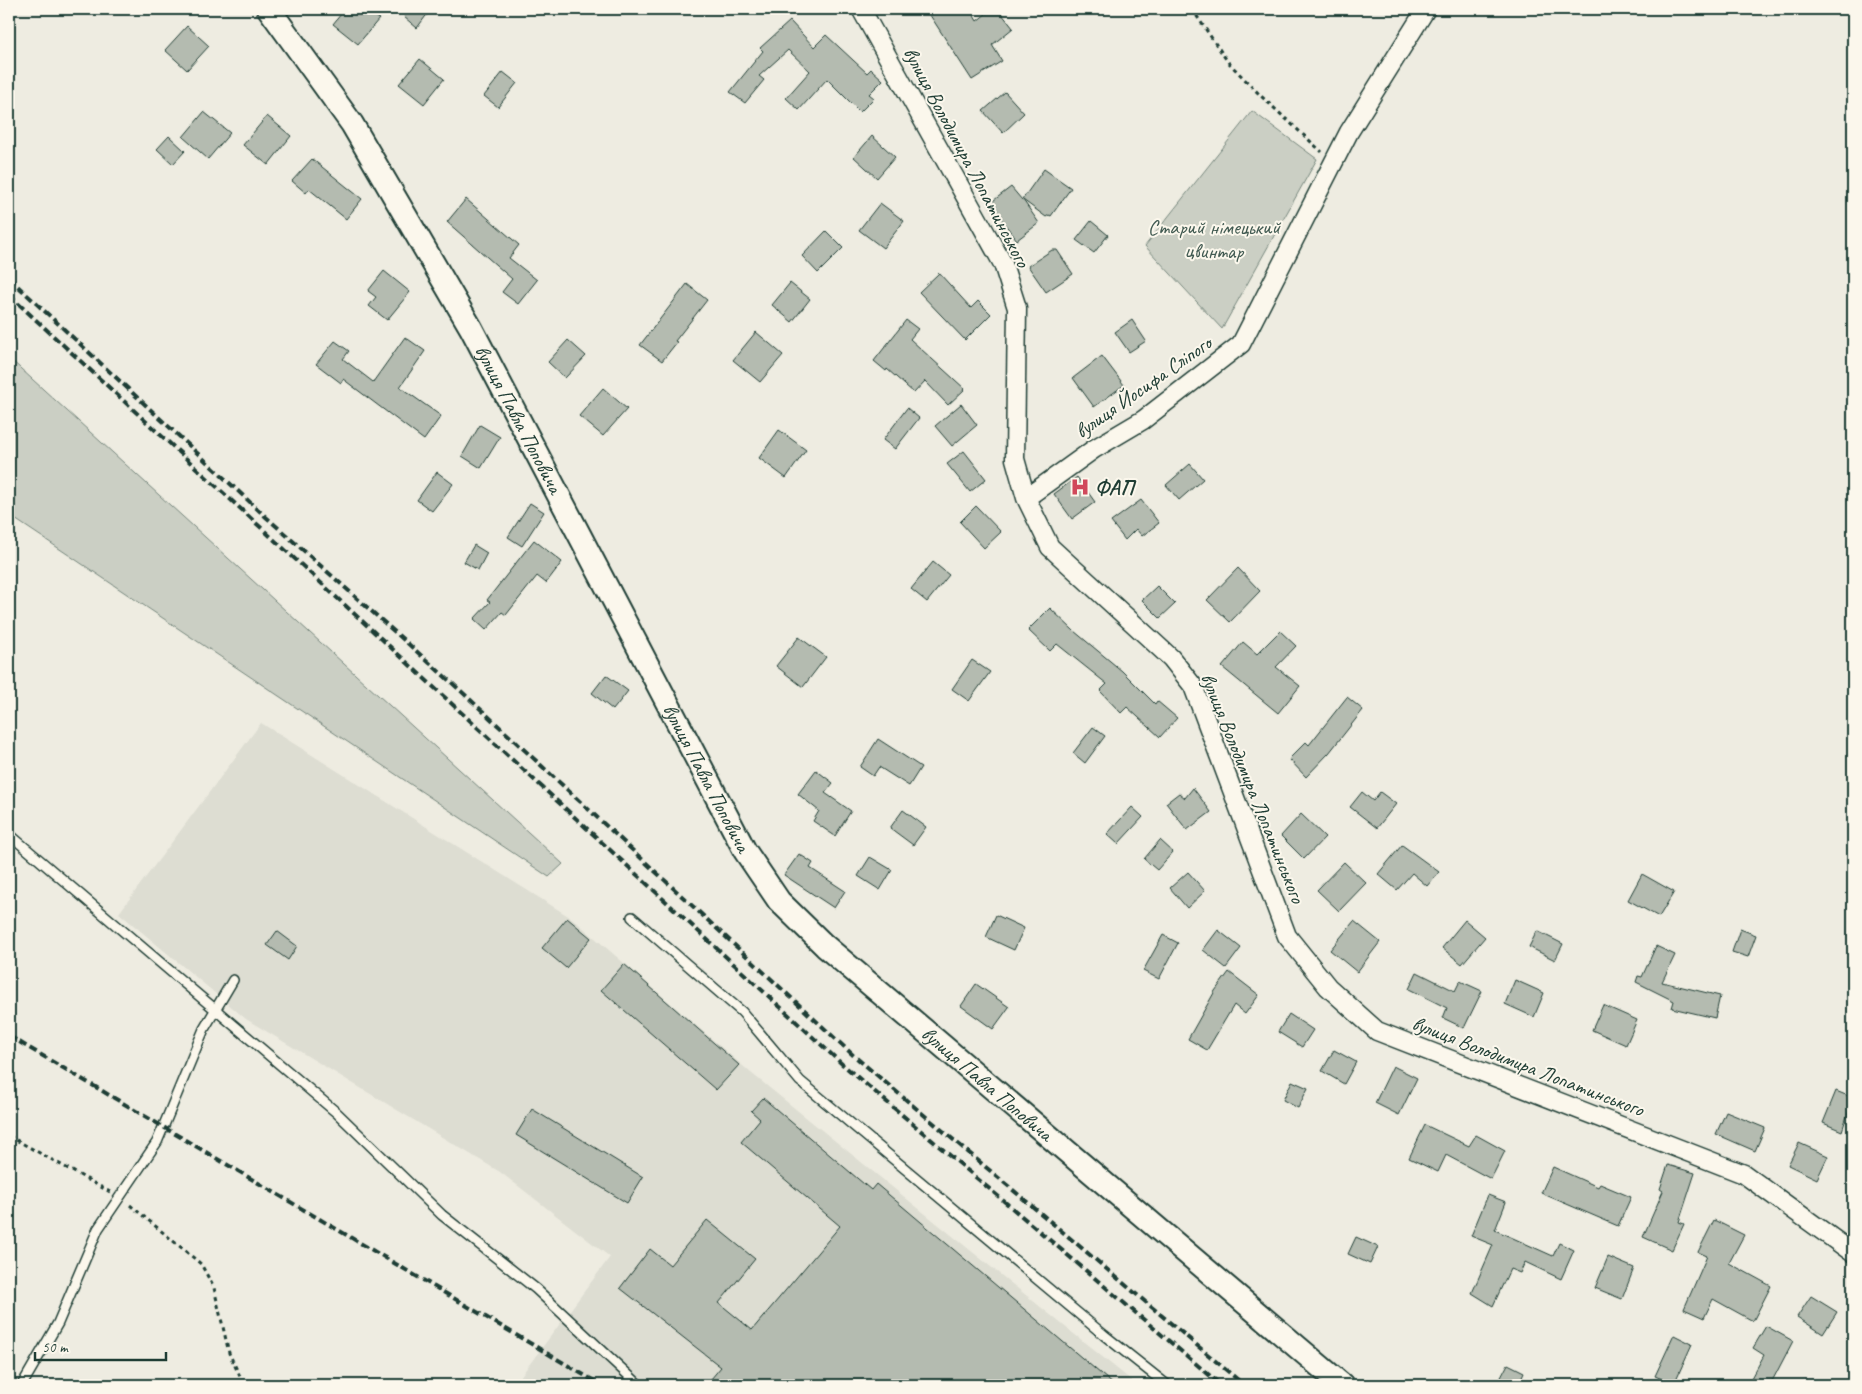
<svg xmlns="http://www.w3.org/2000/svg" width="1862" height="1394" viewBox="0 0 1862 1394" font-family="Caveat,sans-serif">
  <rect width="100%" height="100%" fill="#eeece1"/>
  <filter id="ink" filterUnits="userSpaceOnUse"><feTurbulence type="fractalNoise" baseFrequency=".02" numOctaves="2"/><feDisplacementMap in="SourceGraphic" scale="10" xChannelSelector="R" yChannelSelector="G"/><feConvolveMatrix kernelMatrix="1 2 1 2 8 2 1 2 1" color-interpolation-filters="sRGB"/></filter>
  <g filter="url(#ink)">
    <path fill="#ddddd2" d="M261,723L573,919L751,1073L1137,1385H514L610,1257L500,1172L246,1019L119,913Z"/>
    <path fill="#cbcfc4" stroke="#75867c" d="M1252,111L1317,159L1222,329L1145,246Z
      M9,358L563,864L549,877L9,515Z"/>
    <path fill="#b4bbb0" stroke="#1f3d34" d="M345,9H367L379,19L358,44L333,24Z
      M410,9H431L417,28L404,17Z
      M926,9H970L977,21L992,9H998L1013,28L992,45L1002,61L972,80Z
      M790,21L814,47L826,35L867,73L871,69L883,80L869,94L874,98L860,112L827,79L799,110L786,98L810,71L788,50L759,76L764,80L745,103L730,92L763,51L760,48Z
      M187,26L209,46L187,70L165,50Z
      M420,59L444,79L424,104L399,84Z
      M503,72L517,83L498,107L484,96Z
      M1005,92L1024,113L1003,133L983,111Z
      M204,112L230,133L208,159L183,137Z
      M267,116L291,136L268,165L243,145Z
      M169,136L185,151L173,164L157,149Z
      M872,136L895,157L877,178L854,157Z
      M312,159L362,199L346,219L309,189L306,193L292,181Z
      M1044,169L1071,188L1051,216L1049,215L1046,217L1023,200L1039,223L1017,240L989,204L1011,187L1022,200Z
      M466,199L519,245L509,258L537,280L518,304L502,292L512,279L447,222Z
      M880,203L904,221L883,248L859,230Z
      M1091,221L1108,235L1094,253L1076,240Z
      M826,231L843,248L818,273L802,256Z
      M1052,250H1057L1073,274L1046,292L1028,266Z
      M384,271L410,292L387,320L369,306L376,297L368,291Z
      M939,273L971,308L978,301L991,314L965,340L919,292Z
      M790,283L810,299L792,322L772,305Z
      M687,284L707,300L675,341L677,342L662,361L640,345Z
      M906,320L918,329L910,339L965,389L948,405L925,381L914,393L887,369L886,371L874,361Z
      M1132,320L1146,341L1129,352L1115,332Z
      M756,332L783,355L760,382L733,360Z
      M405,337L425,351L400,387L441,416L424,440L343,379L341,383L316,364L335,341L349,351L343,359L373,382Z
      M568,340L586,356L565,378L548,362Z
      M1102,356L1124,385L1094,407L1073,378Z
      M603,388L627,409L603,436L579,416Z
      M961,404L977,425L952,446L935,426Z
      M907,408L919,418L895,449L883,440Z
      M480,425L500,437L481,468L462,456Z
      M779,430L806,450L786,478L759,458Z
      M964,451L986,479L970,492L947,464Z
      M1190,464L1203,479L1179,500L1166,485Z
      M437,472L453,484L432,511L417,500Z
      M1077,477L1095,502L1072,519L1054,494Z
      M1141,500L1159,523L1142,536L1136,529L1125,540L1111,522Z
      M530,503L544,512L522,546L508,537Z
      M976,506L1001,532L984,548L960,522Z
      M534,540L562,562L546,583L537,576L506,615L502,612L486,630L474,619L490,602L487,600Z
      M474,545L487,553L478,570L464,562Z
      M933,562L949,575L927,602L911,589Z
      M1238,568L1260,591L1230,622L1207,600Z
      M1157,586L1175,604L1160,618L1142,600Z
      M1050,608L1074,631L1122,671L1155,704L1157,701L1177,718L1160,737L1127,707L1121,713L1100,691L1107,684L1057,644L1050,651L1028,630Z
      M1280,631L1296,646L1276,667L1300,686L1278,713L1222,667L1243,642L1257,654Z
      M799,637L826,657L803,687L776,666Z
      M972,660L990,672L969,701L952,689Z
      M606,675L628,691L613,710L592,693Z
      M1347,697L1363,710L1329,753L1306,777L1289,759L1306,742L1309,745Z
      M1093,727L1105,736L1085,763L1073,753Z
      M878,739L921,767L909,786L879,767L873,776L860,767Z
      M816,770L833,783L825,793L851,811L835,836L813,821L819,811L798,794Z
      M1193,788L1211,812L1187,830L1166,803L1179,793L1185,798Z
      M1362,792L1373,801L1380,792L1396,804L1377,828L1350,807Z
      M1132,807L1143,817L1118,844L1107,834Z
      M903,810L926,827L913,845L890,828Z
      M1301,814L1325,837L1304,859L1281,836Z
      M1160,840L1173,852L1157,870L1144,859Z
      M1402,845L1439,872L1427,886L1412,873L1397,890L1378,874Z
      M799,854L813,863L810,868L845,891L834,908L784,875Z
      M870,857L892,870L880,890L858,876Z
      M1344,862L1366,883L1339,911L1317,890Z
      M1188,872L1205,891L1187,908L1170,888Z
      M1642,874L1674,892L1659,917L1628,900Z
      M996,915L1024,928L1014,950L986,937Z
      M567,918L591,938L566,968L542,948Z
      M1465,920L1485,937L1462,964L1442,948Z
      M1354,921L1380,942L1357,972L1330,950Z
      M1740,929L1756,935L1748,957L1732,952Z
      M1218,930L1241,948L1226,968L1203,950Z
      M277,931L297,946L288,960L267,945Z
      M1537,931L1563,944L1555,960L1529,947Z
      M1163,935L1178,943L1159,979L1143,971Z
      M1656,946L1675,955L1662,982L1720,996L1715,1018L1672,1008L1674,1001L1636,982L1638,976L1642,977Z
      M624,964L739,1065L716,1090L601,990Z
      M1229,972L1259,995L1245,1014L1234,1005L1207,1050L1188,1039L1215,991Z
      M1417,972L1455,991L1460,981L1482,991L1464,1028L1443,1018L1447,1008L1409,989Z
      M1515,980L1544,993L1534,1017L1505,1004Z
      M976,984L1009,1007L993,1029L961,1006Z
      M1603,1005L1637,1020L1626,1045L1592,1030Z
      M1289,1014L1313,1030L1302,1047L1278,1032Z
      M1334,1050L1356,1062L1344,1084L1322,1071Z
      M1393,1066L1417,1078L1399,1115L1375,1103Z
      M1292,1081L1308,1088L1298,1108L1283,1100Z
      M1836,1091L1853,1098L1842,1131L1823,1123Z
      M763,1098L871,1190L876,1184L1114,1385H706L721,1367L620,1288L650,1249L670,1265L707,1220L755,1259L719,1303L752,1330L840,1226L741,1142L760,1119L751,1111Z
      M532,1109L643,1177L627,1203L516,1135Z
      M1726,1112L1765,1128L1755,1151L1716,1134Z
      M1425,1125L1469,1146L1476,1135L1505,1151L1491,1179L1446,1155L1438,1172L1409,1158Z
      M1799,1143L1828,1156L1817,1179L1788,1165Z
      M1668,1165L1695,1173L1679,1222L1684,1224L1672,1250L1643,1237L1663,1191L1660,1189Z
      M1553,1167L1598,1187L1600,1184L1631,1197L1618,1226L1541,1193Z
      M1488,1195L1506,1202L1495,1230L1553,1256L1559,1243L1574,1250L1561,1279L1525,1262L1520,1273L1510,1269L1493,1306L1472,1293L1493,1245L1471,1236Z
      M1714,1220L1744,1235L1729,1263L1771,1286L1753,1321L1713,1299L1704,1318L1684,1309L1707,1256L1698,1252Z
      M1356,1237L1378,1247L1370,1264L1348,1254Z
      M1608,1257L1634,1268L1622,1299L1595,1288Z
      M1811,1296L1837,1312L1823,1334L1797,1317Z
      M1766,1326L1793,1341L1770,1385H1758L1750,1381L1764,1355L1753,1348Z
      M1674,1335L1692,1344L1674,1384L1655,1376Z
      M1508,1364L1524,1372L1518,1385H1497Z"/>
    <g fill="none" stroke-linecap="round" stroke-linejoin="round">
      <g stroke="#1f3d34" stroke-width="12">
        <path id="service" d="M9,834L337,1113L442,1215L536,1289L639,1385
          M632,917L742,1012L800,1081L1104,1335L1167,1385
          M22,1385L58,1323L98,1229L157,1142L204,1029L233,980"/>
      </g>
      <g stroke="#1f3d34" stroke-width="21">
        <path id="minor" d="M861,9L1003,264L1017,308L1015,459L1026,498L1050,547L1171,658L1193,686L1287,936L1328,987L1377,1031L1744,1174L1853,1253
          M1026,498L1094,449L1143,420L1241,344L1349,132L1426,9"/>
      </g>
      <g stroke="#1f3d34" stroke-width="26">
        <g id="tertiary">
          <path id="s1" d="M269,9L352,124L471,328L745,851L779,901L825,946L1342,1385"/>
        </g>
      </g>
      <path stroke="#1f3d34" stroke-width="3" stroke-dasharray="4 4" stroke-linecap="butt" d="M1192,9L1228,62L1261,96L1322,152
        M9,1136L110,1192
        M130,1205L201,1264L214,1288L229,1353L244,1385"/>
      <use href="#service" stroke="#fbf7ec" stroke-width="9"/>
      <use href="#minor" stroke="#fbf7ec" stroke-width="18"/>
      <use href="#tertiary" stroke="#fbf7ec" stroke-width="22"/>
      <path stroke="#1f3d34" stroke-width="4" stroke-dasharray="8 4" stroke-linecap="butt" d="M9,278L266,517L461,691L853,1055L1244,1385
        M9,295L842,1064L1221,1385
        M9,1036L601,1385"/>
    </g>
  </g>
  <defs>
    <g id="hospital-bare" transform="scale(1.5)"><path d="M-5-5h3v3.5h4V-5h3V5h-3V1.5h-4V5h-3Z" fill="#d1495b" stroke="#fbf7ec" stroke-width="2.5" paint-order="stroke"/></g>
  </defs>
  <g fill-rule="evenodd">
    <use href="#hospital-bare" x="1080" y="487"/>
  </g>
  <g text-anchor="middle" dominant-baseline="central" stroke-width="4" stroke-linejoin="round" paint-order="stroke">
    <g font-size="21" fill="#1f3d34" stroke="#fbf7ec">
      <text transform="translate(967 157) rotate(62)">вулиця Володимира Лопатинського</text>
      <text transform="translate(1143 387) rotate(-35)">вулиця Йосифа Сліпого</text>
      <text stroke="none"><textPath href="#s1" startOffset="481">вулиця Павла Поповича</textPath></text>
      <text stroke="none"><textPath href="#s1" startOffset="886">вулиця Павла Поповича</textPath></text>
      <text transform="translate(1253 788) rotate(68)">вулиця Володимира Лопатинського</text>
      <text transform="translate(1528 1066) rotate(21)">вулиця Володимира Лопатинського</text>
      <text stroke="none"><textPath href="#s1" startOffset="1306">вулиця Павла Поповича</textPath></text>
    </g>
    <g font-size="21" fill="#415a51" stroke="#fbf7ec">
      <text x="1214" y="227">Старий німецький<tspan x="1214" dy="24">цвинтар</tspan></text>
    </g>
    <g font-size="21" font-weight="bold" fill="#1f3d34" stroke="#fbf7ec" text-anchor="start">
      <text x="1095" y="487">ФАП</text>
    </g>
  </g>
  <rect width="1862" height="1394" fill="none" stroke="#fbf7ec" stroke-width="30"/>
  <rect x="15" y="15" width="1832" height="1364" fill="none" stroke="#1f3d34" stroke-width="2" filter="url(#ink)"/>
  <path d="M35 1352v8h131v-8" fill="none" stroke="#1f3d34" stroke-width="2.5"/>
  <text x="42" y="1352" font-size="15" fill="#1f3d34" stroke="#fbf7ec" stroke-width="4" paint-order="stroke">50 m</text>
</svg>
